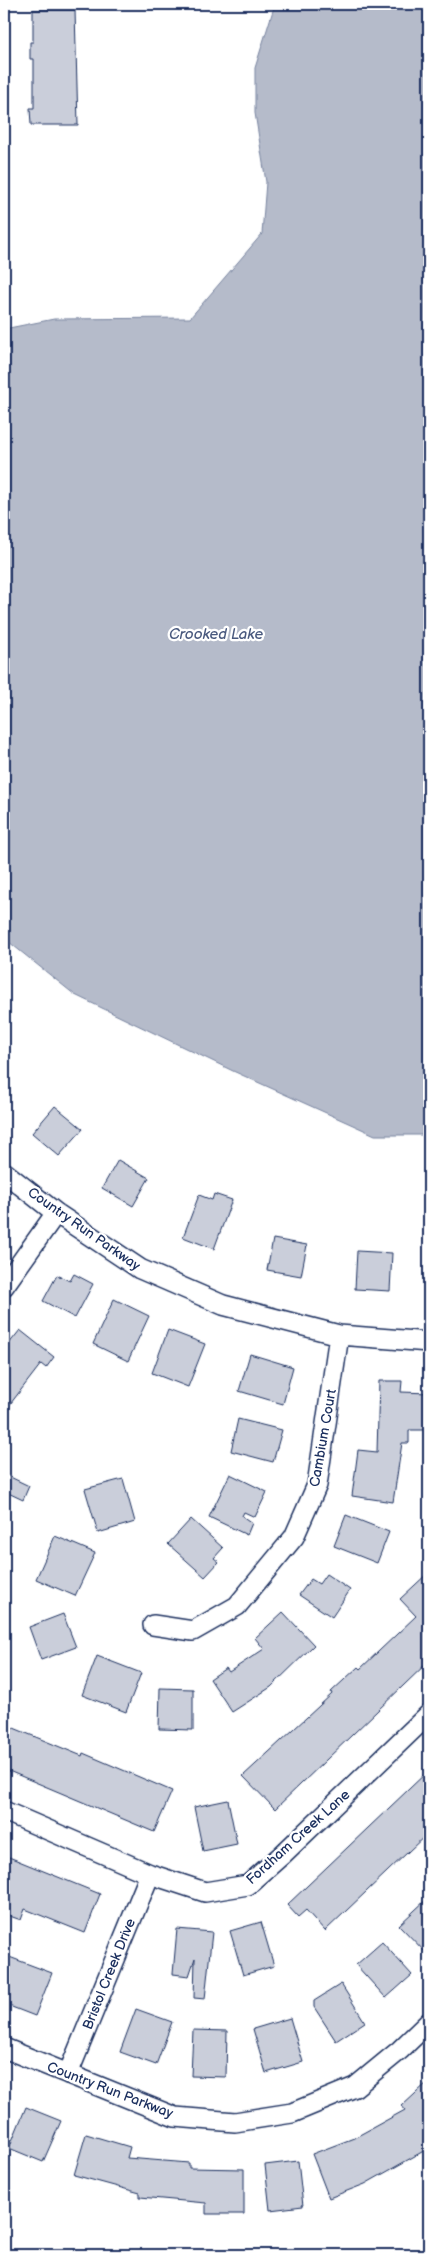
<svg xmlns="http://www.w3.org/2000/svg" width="433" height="2259" viewBox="0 0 433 2259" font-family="'Balsamiq Sans',sans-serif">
  <rect width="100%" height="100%" fill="#fff"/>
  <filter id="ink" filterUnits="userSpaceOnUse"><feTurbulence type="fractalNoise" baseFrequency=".02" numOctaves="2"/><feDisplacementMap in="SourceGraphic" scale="10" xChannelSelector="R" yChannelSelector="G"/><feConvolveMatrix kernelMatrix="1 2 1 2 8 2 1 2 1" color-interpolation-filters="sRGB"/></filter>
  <g filter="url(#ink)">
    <path fill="#b5bbca" stroke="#77839f" d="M275,4H429V1135H375L233,1071L75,995L4,938V329L54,319L190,318L262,234L266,182L255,113V68Z"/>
    <path fill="#caceda" stroke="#1b2f5e" d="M33,10H75L78,125H31L30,108H34V59H30V42H33Z
      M55,1106L83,1129L59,1156L32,1133Z
      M118,1160L149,1178L133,1206L102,1188Z
      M214,1194L232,1200L214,1249L183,1237L199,1195L212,1200Z
      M273,1239L307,1245L301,1276L267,1270Z
      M357,1251L392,1253L390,1291L355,1289Z
      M74,1274L93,1284L75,1318L43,1301L57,1275L70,1281Z
      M114,1299L149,1316L128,1361L93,1344Z
      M20,1330L54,1357L46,1368L41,1364L4,1412V1350Z
      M168,1330L205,1344L188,1387L152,1373Z
      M250,1354L293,1367L283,1404L239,1391Z
      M379,1381H402L401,1392L429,1393V1430H409V1443H402L393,1502L352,1496L358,1450L377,1452Z
      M238,1419L282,1430L273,1462L231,1451Z
      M4,1474L29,1486L23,1500L4,1491Z
      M230,1474L267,1492L255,1517L244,1512L242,1516L252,1523L247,1535L209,1517Z
      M123,1479L135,1522L98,1533L85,1489Z
      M346,1515L389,1532L377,1563L334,1546Z
      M191,1519L223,1548L214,1558L219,1562L205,1577L168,1544Z
      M55,1536L95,1553L75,1596L36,1579Z
      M429,1572V1661L275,1809L243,1776L332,1694L331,1692L358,1667L360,1669L416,1616L400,1599Z
      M326,1574L350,1590L332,1617L299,1595L311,1579L319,1584Z
      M283,1612L314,1645L271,1687L232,1712L210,1679L226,1668L229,1672L264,1649L255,1638Z
      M63,1614L76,1647L41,1660L29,1627Z
      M97,1656L141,1673L126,1712L82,1695Z
      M160,1688L193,1689V1730L159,1729Z
      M4,1724L82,1756L83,1753L172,1791L154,1832L4,1769Z
      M429,1770V1832L325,1931L306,1910L298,1917L287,1905Z
      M228,1800L237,1844L203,1851L194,1807Z
      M4,1855L100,1894L85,1933L25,1909L21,1920L4,1914Z
      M429,1897V1956L399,1925Z
      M261,1922L274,1966L243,1975L230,1931Z
      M177,1929L212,1932L205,1999L194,1998L195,1958L189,1976L173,1974Z
      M382,1942L412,1975L386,1998L356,1965Z
      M4,1955L52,1973L35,2016L4,2004Z
      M341,1984L365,2022L336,2041L314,2007V2001Z
      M136,2009L172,2022L156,2065L120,2052Z
      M290,2018L303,2062L266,2073L253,2029Z
      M193,2030L227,2031L226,2077L191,2076Z
      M429,2081V2148L365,2184L329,2198L312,2154L354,2138L405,2110L402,2106Z
      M26,2107L61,2121L43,2162L9,2148Z
      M86,2134L130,2147L127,2158L189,2163V2168L244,2169V2214H206V2203L140,2197V2193L74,2175Z
      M298,2161L303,2206L270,2210L265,2165Z"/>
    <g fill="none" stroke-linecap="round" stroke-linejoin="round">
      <g stroke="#1b2f5e" stroke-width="22">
        <path id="street" d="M4,1172L56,1213L140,1269L223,1305L339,1335L429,1342
          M4,1286L56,1213
          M153,1625L193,1631L237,1606L294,1537L317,1485L339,1335
          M4,1811L150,1874L205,1892L248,1885L283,1854L429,1714
          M4,2048L175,2117L235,2122L292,2113L355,2087L400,2050L429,2022
          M68,2074L150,1874"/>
      </g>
      <use href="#street" stroke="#fff" stroke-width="19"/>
    </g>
  </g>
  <g text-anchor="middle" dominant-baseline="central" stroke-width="4.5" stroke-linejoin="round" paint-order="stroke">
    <g font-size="14" fill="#1b2f5e" stroke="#fff">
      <text transform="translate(84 1229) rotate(35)">Country Run Parkway</text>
      <text transform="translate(323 1438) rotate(-80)">Cambium Court</text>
      <text transform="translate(298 1837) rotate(-42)">Fordham Creek Lane</text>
      <text transform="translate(109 1974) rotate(-68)">Bristol Creek Drive</text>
      <text transform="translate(110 2090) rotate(21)">Country Run Parkway</text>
    </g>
    <g font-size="15" font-style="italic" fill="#49597e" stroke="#fff">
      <text x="216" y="634">Crooked Lake</text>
    </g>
  </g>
  <rect width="433" height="2259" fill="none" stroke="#fff" stroke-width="20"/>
  <rect x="10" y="10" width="413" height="2239" fill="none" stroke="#1b2f5e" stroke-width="2" filter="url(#ink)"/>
</svg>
